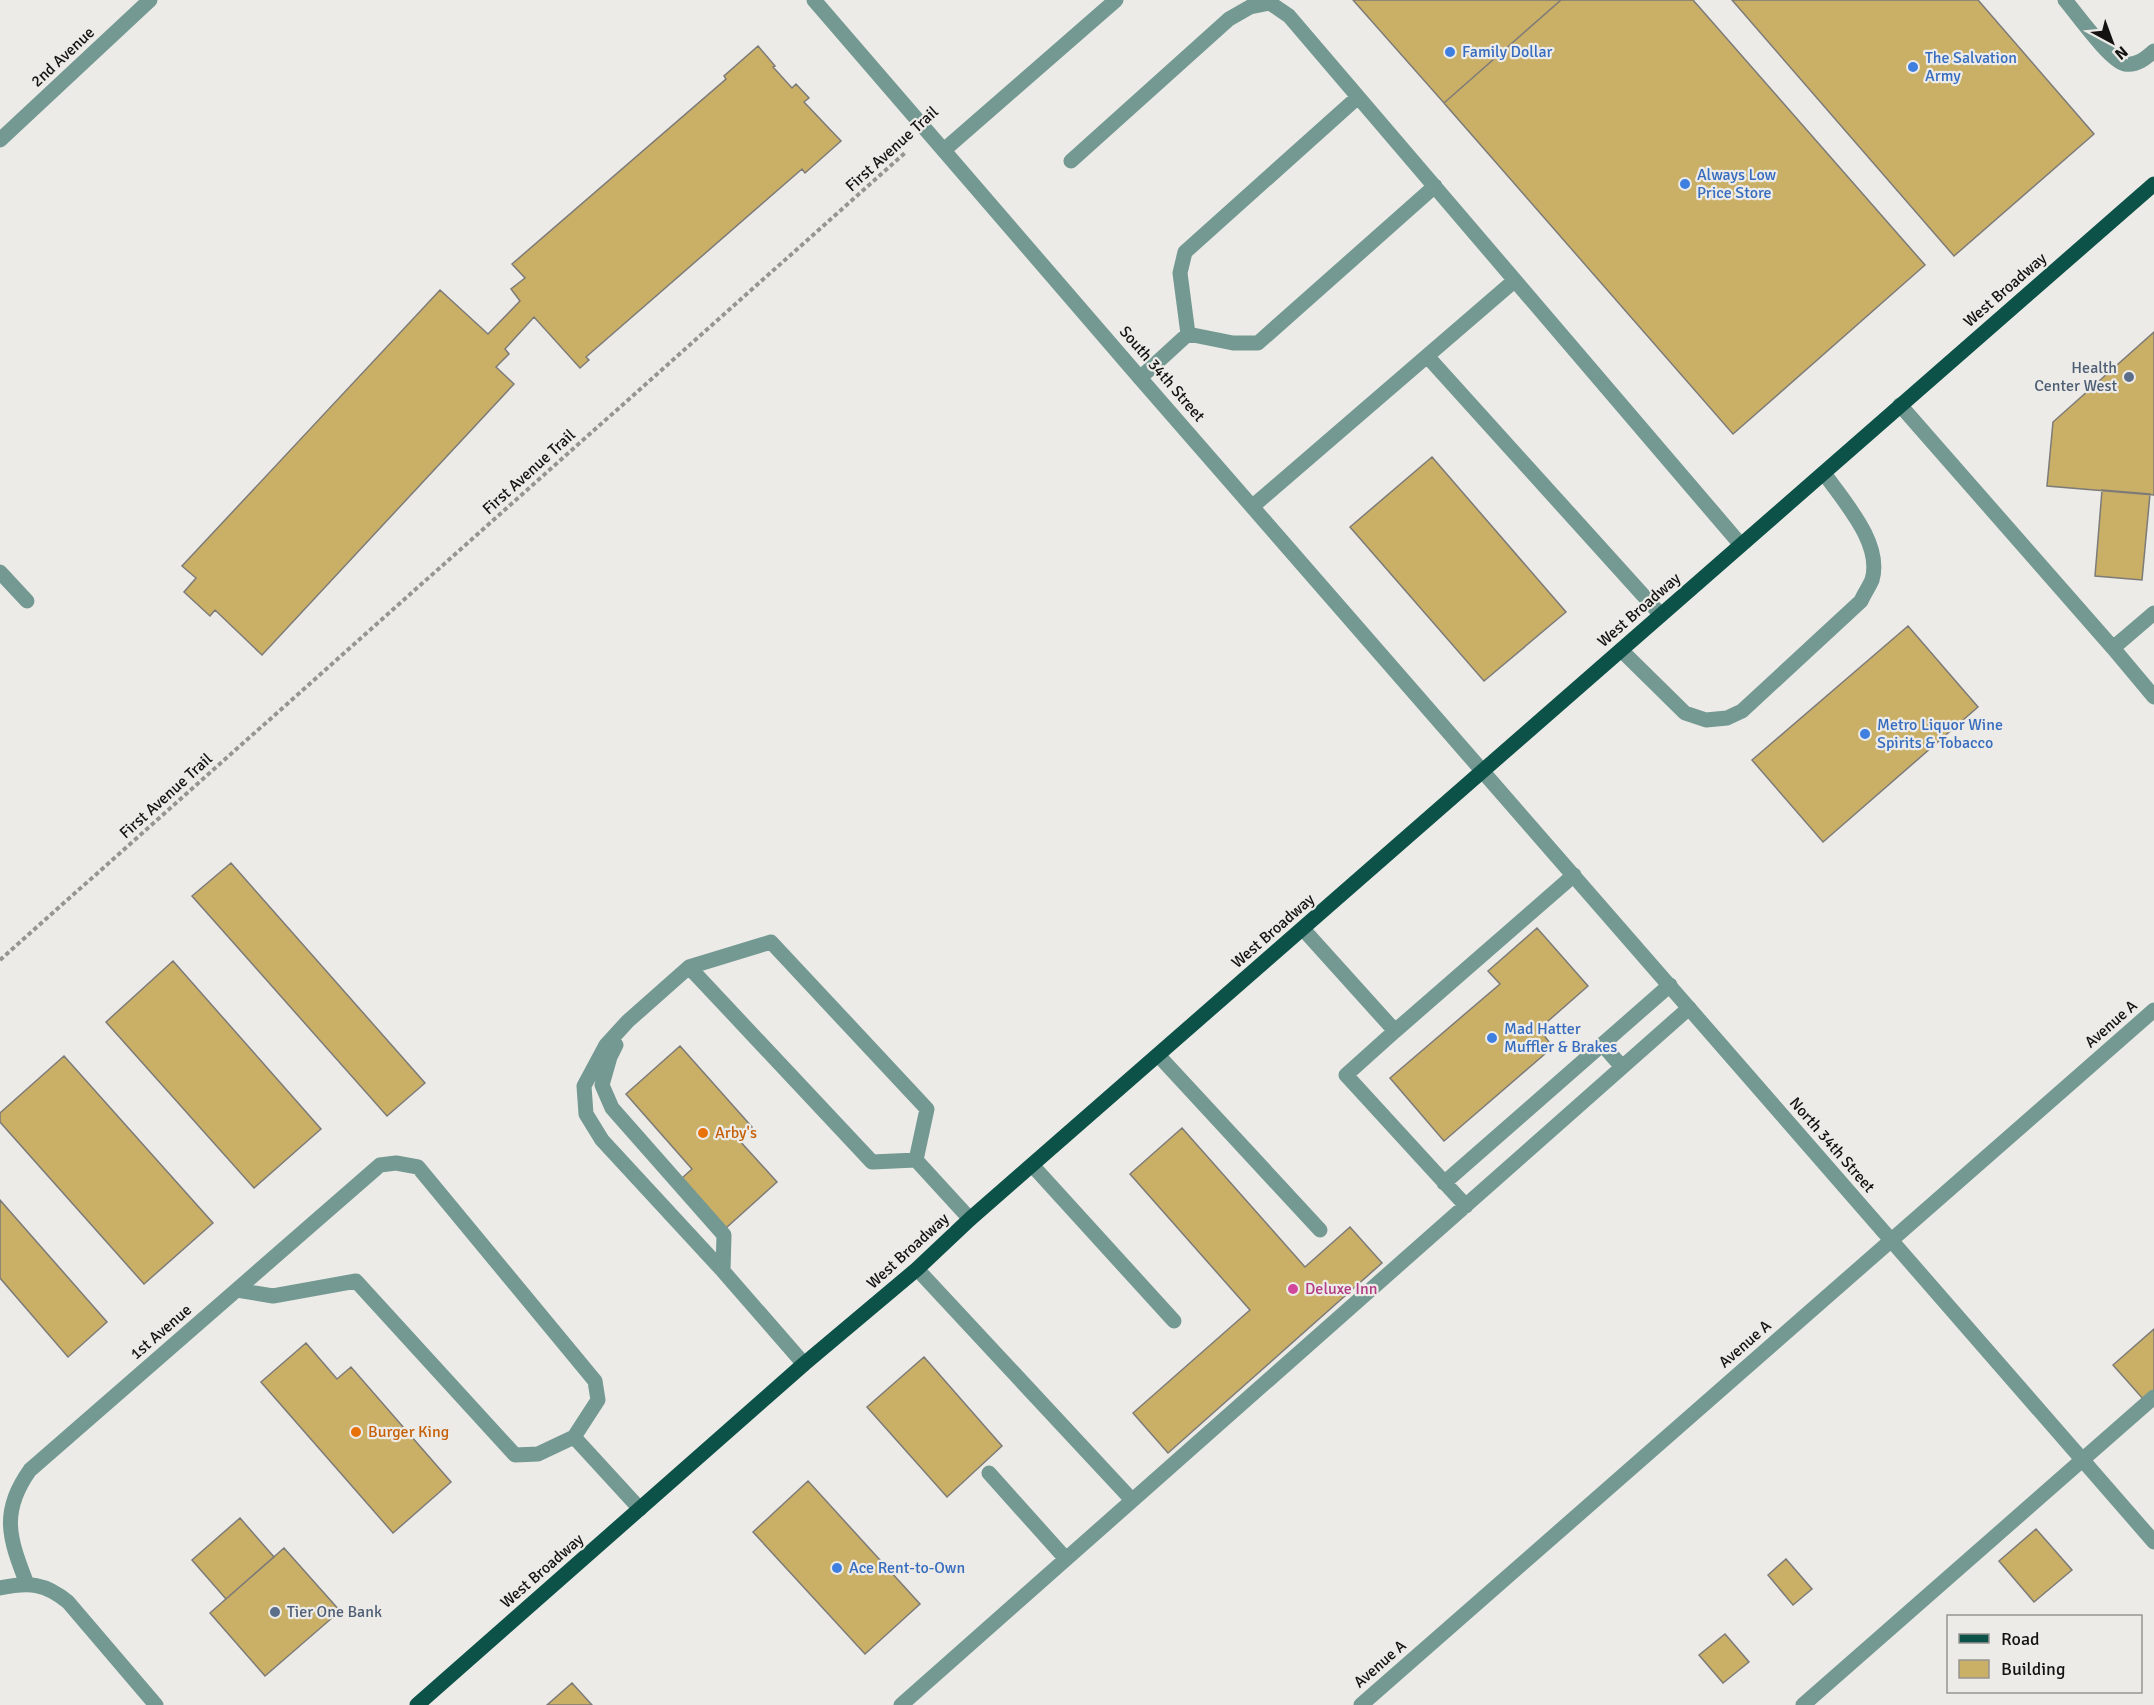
<svg xmlns="http://www.w3.org/2000/svg" width="2154" height="1705" viewBox="0 0 2154 1705" font-family="Signika,sans-serif">
  <rect width="100%" height="100%" fill="#edebe7"/>
  <path fill="#caaf67" stroke="#7d7b78" stroke-width="1.5" d="M1353,0H1561L1444,103Z
    M1561,0H1693L1925,265L1733,434L1444,103Z
    M1732,0H1978L2094,134L1954,256Z
    M758,46L775,66L773,67L792,88L796,84L809,98L804,102L841,141L805,173L802,169L586,357L589,360L580,368L534,317L505,349L509,354L496,367L514,384L262,655L215,610L210,616L184,592L196,578L182,566L440,290L488,334L520,301L511,289L525,278L512,264L726,79L724,76Z
    M2154,332V495L2047,486L2053,422Z
    M1432,457L1566,612L1484,681L1350,527Z
    M2102,490L2150,494L2142,580L2095,576Z
    M1908,626L1978,707L1823,842L1752,760Z
    M231,863L425,1083L387,1116L192,896Z
    M1537,928L1588,986L1539,1029L1553,1047L1444,1141L1390,1078L1500,984L1488,971Z
    M173,961L321,1129L254,1188L106,1022Z
    M680,1046L752,1127L738,1139L777,1182L726,1228L682,1178L692,1169L626,1094Z
    M64,1056L213,1223L144,1284L0,1122V1113Z
    M1182,1128L1305,1267L1350,1227L1382,1263L1168,1453L1133,1413L1250,1310L1130,1174Z
    M0,1200L107,1322L68,1357L0,1278Z
    M2154,1329V1391L2144,1400L2113,1365Z
    M306,1343L337,1379L351,1367L451,1482L393,1533L261,1382Z
    M924,1357L1002,1446L947,1497L867,1407Z
    M808,1481L920,1604L865,1654L753,1532Z
    M240,1518L274,1557L226,1599L192,1560Z
    M2036,1529L2072,1570L2034,1602L1999,1561Z
    M284,1548L340,1611L265,1676L210,1613Z
    M1786,1559L1812,1589L1793,1605L1768,1575Z
    M1725,1634L1749,1662L1723,1683L1699,1655Z
    M572,1683L592,1705H547Z"/>
  <g fill="none" stroke-linecap="round" stroke-linejoin="round">
    <path stroke="#969592" stroke-width="4" stroke-dasharray="4.5 3" stroke-linecap="butt" d="M0,960L906,152"/>
    <path stroke="#739992" stroke-width="15" d="M2065,0C2076,13 2111,62 2125,64C2137,66 2146,58 2154,51
      M944,150L1116,0
      M1071,161L1229,19L1250,7L1270,3L1289,16L1741,545
      M1188,334L1180,273L1185,252L1358,97
      M1427,356L1661,615
      M1140,378L1188,334L1233,343H1258L1435,186
      M1900,405L2113,648L2154,613
      M1253,506L1514,281
      M0,572L27,601
      M2113,648L2154,697
      M1621,650L1685,713L1706,720L1727,718L1742,711L1861,601C1864,594 1869,587 1872,580C1883,543 1843,501 1824,473
      M1303,929L1395,1031L1574,875
      M689,967L872,1162L916,1160L970,1219
      M1395,1031L1346,1075L1466,1206
      M1602,1044L1622,1067
      M616,1045L610,1057L602,1085L612,1108L724,1235L723,1271
      M1158,1055L1320,1230
      M1032,1165L1174,1321
      M1444,1183L1670,985
      M917,1269L1132,1500
      M804,1364L723,1271L602,1140L586,1114L584,1086L606,1045L628,1021L689,967L771,942L927,1109L916,1160
      M574,1437L640,1509
      M989,1473L1066,1559
      M27,1584C9,1538 0,1512 30,1470L380,1165L396,1163L418,1167L595,1381L598,1400L574,1437L538,1454L515,1455L356,1281L273,1296L237,1290
      M901,1705L1689,1008
      M1803,1705L2154,1397"/>
    <path stroke="#739992" stroke-width="15" d="M814,0L1140,378L2154,1542"/>
    <path stroke="#739992" stroke-width="15" d="M0,140L150,0
      M0,1588C29,1582 45,1583 68,1602L156,1705
      M1361,1705L2154,1010"/>
    <path stroke="#0d5249" stroke-width="15" d="M417,1705L804,1364L917,1269L970,1219L2154,184"/>
  </g>
  <g fill="#3f7fe0" stroke="#edebe7" stroke-width="2">
    <circle cx="1450" cy="52" r="6"/>
    <circle cx="1913" cy="67" r="6"/>
    <circle cx="1685" cy="184" r="6"/>
    <circle cx="1865" cy="734" r="6"/>
    <circle cx="1492" cy="1038" r="6"/>
    <circle cx="837" cy="1568" r="6"/>
  </g>
  <g fill="#5c6f8a" stroke="#edebe7" stroke-width="2">
    <circle cx="2129" cy="377" r="6"/>
    <circle cx="275" cy="1612" r="6"/>
  </g>
  <g fill="#e8710a" stroke="#edebe7" stroke-width="2">
    <circle cx="703" cy="1133" r="6"/>
    <circle cx="356" cy="1432" r="6"/>
  </g>
  <circle fill="#d1479c" stroke="#edebe7" stroke-width="2" cx="1293" cy="1289" r="6"/>
  <g text-anchor="middle" dominant-baseline="central" stroke-width="4.5" stroke-linejoin="round" paint-order="stroke">
    <g font-size="16" fill="#366cbe" stroke="#edebe7" text-anchor="start">
      <text x="1462" y="52">Family Dollar</text>
      <text x="1925" y="58">The Salvation<tspan x="1925" dy="18">Army</tspan></text>
      <text x="1697" y="175">Always Low<tspan x="1697" dy="18">Price Store</tspan></text>
      <text x="1877" y="725">Metro Liquor Wine<tspan x="1877" dy="18">Spirits &amp; Tobacco</tspan></text>
      <text x="1504" y="1029">Mad Hatter<tspan x="1504" dy="18">Muffler &amp; Brakes</tspan></text>
      <text x="849" y="1568">Ace Rent-to-Own</text>
    </g>
    <g font-size="16" fill="#141312" stroke="#edebe7">
      <text transform="translate(63 57) rotate(-43)">2nd Avenue</text>
      <text transform="translate(892 149) rotate(-42)">First Avenue Trail</text>
      <text transform="translate(2005 290) rotate(-41)">West Broadway</text>
      <text transform="translate(1162 374) rotate(49)">South 34th Street</text>
      <text transform="translate(529 472) rotate(-42)">First Avenue Trail</text>
      <text transform="translate(1639 610) rotate(-41)">West Broadway</text>
      <text transform="translate(166 796) rotate(-42)">First Avenue Trail</text>
      <text transform="translate(1273 931) rotate(-41)">West Broadway</text>
      <text transform="translate(2111 1024) rotate(-41)">Avenue A</text>
      <text transform="translate(1832 1145) rotate(49)">North 34th Street</text>
      <text transform="translate(908 1251) rotate(-42)">West Broadway</text>
      <text transform="translate(161 1332) rotate(-41)">1st Avenue</text>
      <text transform="translate(1745 1344) rotate(-41)">Avenue A</text>
      <text transform="translate(542 1571) rotate(-41)">West Broadway</text>
      <text transform="translate(1380 1664) rotate(-41)">Avenue A</text>
    </g>
    <g font-size="16" fill="#4e5e75" stroke="#edebe7" text-anchor="end">
      <text x="2117" y="368">Health<tspan x="2117" dy="18">Center West</tspan></text>
      <text x="287" y="1612" text-anchor="start">Tier One Bank</text>
    </g>
    <g font-size="16" fill="#c56008" stroke="#edebe7" text-anchor="start">
      <text x="715" y="1133">Arby's</text>
      <text x="368" y="1432">Burger King</text>
    </g>
    <g font-size="16" fill="#b23c85" stroke="#edebe7" text-anchor="start">
      <text x="1305" y="1289">Deluxe Inn</text>
    </g>
  </g>
  <rect x="1947" y="1615" width="195" height="78" fill="#edebe7" stroke="#969592" stroke-width="1.5"/>
  <rect x="1959" y="1634" width="30" height="9" fill="#0d5249" stroke="#969592" stroke-width="1.5"/>
  <text x="2001" y="1645" font-size="18" fill="#141312">Road</text>
  <rect x="1959" y="1660" width="30" height="18" fill="#caaf67" stroke="#969592" stroke-width="1.5"/>
  <text x="2001" y="1675" font-size="18" fill="#141312">Building</text>
  <g transform="translate(2112 42) rotate(139)" stroke="#edebe7" stroke-width="4.5" paint-order="stroke">
  <path d="M0-4.5L10 22L0 15L-10 22Z" fill="#141312"/>
  <text y="-9" font-size="16" font-weight="bold" text-anchor="middle" fill="#141312">N</text>
  </g>
</svg>
